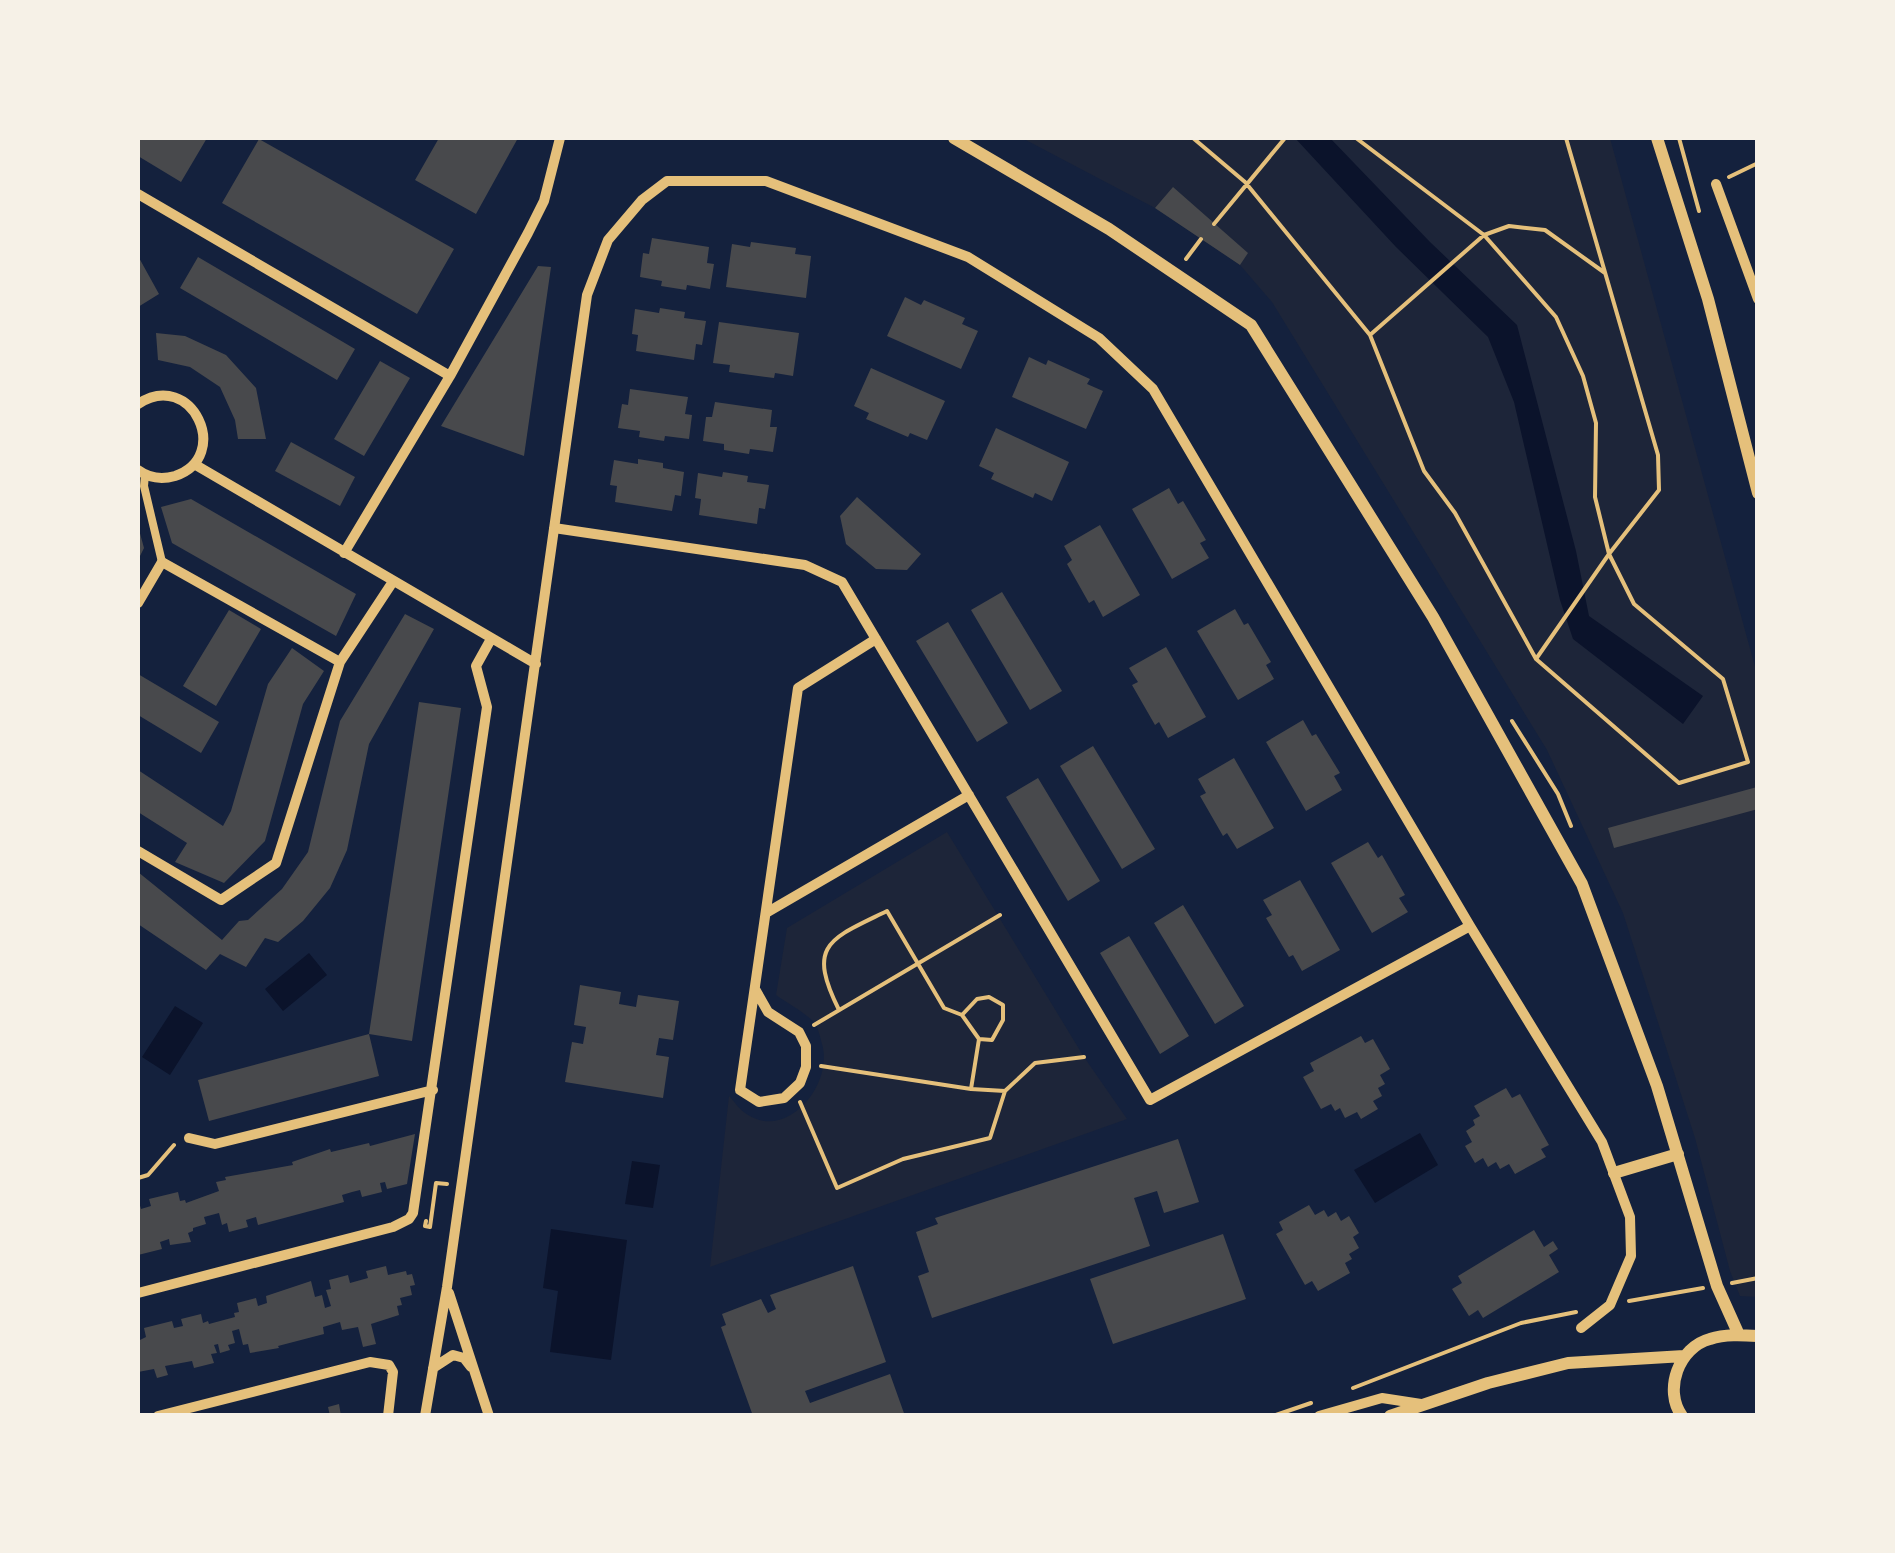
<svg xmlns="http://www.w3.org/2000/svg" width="1895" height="1553" viewBox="0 0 1895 1553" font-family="'DM Sans',sans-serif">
  <rect width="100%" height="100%" fill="#14213d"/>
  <path fill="#1d2539" d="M1022,138H1610L1757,674V1297L1740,1296L1730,1271L1695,1138L1623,913L1547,750L1272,302L1240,265L1155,208Z
    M947,832L1084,1057L1127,1119L710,1267L729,1096C734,1101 739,1109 745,1113C786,1143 834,1085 822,1044C820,1037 818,1027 814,1022C804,1012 787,1003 776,995L787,928Z"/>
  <path fill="#0b132b" d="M1295,138H1330L1430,242L1517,325L1576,551L1589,616L1703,696L1683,724L1573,639L1560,600L1514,402L1488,337L1396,247Z
    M309,953L327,975L283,1011L265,989Z
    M175,1006L203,1023L170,1075L142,1057Z
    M1420,1133L1438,1165L1375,1203L1354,1170Z
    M632,1161L660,1165L653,1208L625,1204Z
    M551,1229L627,1240L611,1360L550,1352L558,1291L543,1288Z"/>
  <path fill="#48494c" d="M138,138H207L181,182L138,156Z
    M439,138H518L476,214L415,180Z
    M259,139L454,249L417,314L222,203Z
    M1173,187L1248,253L1240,265L1155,208Z
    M652,238L709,247L707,263L714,264L710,289L687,285L686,290L661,286L662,281L640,277L643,253L649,254Z
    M751,242L796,248L795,254L811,256L806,298L726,287L732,244L750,247Z
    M138,256L159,294L138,307Z
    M198,257L355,349L337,380L180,288Z
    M538,266L551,267L524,456L441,426Z
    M905,297L921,305L924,300L965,318L962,324L978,331L961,369L887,336Z
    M660,308L685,312L684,318L706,321L702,345L696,344L694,360L636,351L638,335L632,334L635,309L659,313Z
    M719,322L799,333L793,376L775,373L774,378L729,372L730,365L713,363Z
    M156,333L185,336L226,355L256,388L266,439H238L235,420L220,387L190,367L158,360Z
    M1029,357L1046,365L1048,360L1090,379L1087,384L1103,391L1086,429L1012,397Z
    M380,361L410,378L364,456L334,439Z
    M871,368L945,401L927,440L910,433L908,437L866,419L869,413L854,406Z
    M630,389L688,397L685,414L692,415L689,439L665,436L664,441L639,437L640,431L618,428L622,404L628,405Z
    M715,402L772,410L770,427H777L773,452L750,449L749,454L724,450V444L703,441L706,417H712Z
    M996,428L1069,462L1052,501L1035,493L1033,498L991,479L994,473L979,466Z
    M291,442L355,477L340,506L275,471Z
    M638,459L663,463V468L684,472L681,496L675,495L672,511L615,502L617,486L610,485L614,460L638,464Z
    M723,472L748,476L747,482L769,485L765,509L759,508L757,524L699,515L701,499L695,498L698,473L722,477Z
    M1169,488L1178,504L1183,501L1206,540L1200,543L1209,558L1172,579L1132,509Z
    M857,497L921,554L907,570L876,569L846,544L840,516Z
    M191,499L356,594L336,636L172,543L161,507Z
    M1100,525L1140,595L1103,617L1094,600L1089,603L1067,564L1072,560L1064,546Z
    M138,526L144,548L138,560Z
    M1002,592L1062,691L1030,710L971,610Z
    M1235,609L1244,625L1248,623L1271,662L1266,665L1274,679L1238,700L1197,631Z
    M229,610L261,629L216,706L183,686Z
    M405,614L434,629L369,744L347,850L330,888L303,921L278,942L265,938L246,967L220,954L206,970L138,924V872L222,940L239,921L248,920L282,889L308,852L340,721Z
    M948,622L1008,723L977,742L916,641Z
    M1166,647L1206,717L1168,738L1159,722L1155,725L1132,685L1138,682L1129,668Z
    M292,648L324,671L303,704L265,841L224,883L175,862L187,843L138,812V770L223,826L231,811L268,684Z
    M138,674L219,722L201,753L138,715Z
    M419,702L461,708L412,1041L369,1034Z
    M1303,720L1312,736L1316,734L1340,773L1334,776L1342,790L1306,811L1266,742Z
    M1093,746L1155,849L1122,869L1060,766Z
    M1234,758L1274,828L1237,849L1227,833L1223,836L1200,796L1206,793L1198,779Z
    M1038,778L1100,881L1068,901L1006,797Z
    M1757,787L1758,809L1614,848L1608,828Z
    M1368,842L1378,858L1382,855L1405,895L1399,898L1408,912L1372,933L1331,863Z
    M1300,880L1340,950L1302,971L1293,955L1289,957L1266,918L1272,915L1263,900Z
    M1183,905L1244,1006L1215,1024L1154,923Z
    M1129,936L1189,1036L1160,1054L1100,953Z
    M580,985L621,992L619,1004L636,1007L638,995L679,1001L673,1040L659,1038L656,1055L669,1057L663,1098L565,1082L572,1042L583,1044L586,1027L574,1025Z
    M369,1034L379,1076L209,1121L198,1080Z
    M1361,1036L1365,1043L1373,1039L1390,1069L1380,1075L1385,1084L1378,1088L1382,1096L1373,1101L1378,1109L1361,1119L1357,1112L1345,1118L1340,1108L1335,1111L1331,1104L1321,1109L1303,1077L1314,1071L1310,1063Z
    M1506,1088L1512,1098L1520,1094L1549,1145L1541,1149L1546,1157L1515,1174L1509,1164L1500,1169L1496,1162L1488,1167L1483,1158L1475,1163L1465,1146L1472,1142L1466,1131L1475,1125L1473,1120L1480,1116L1474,1106Z
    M415,1134L407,1184L387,1189L385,1182L380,1183L382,1192L362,1197L360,1190L352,1192L342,1195L344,1202L258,1225L256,1217L246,1220L248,1227L229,1232L227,1223L222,1225L219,1213L204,1217L206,1224L193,1228V1231L188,1233L191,1242L170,1245L169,1239L160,1242L162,1249L138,1255V1199L141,1209L151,1206L149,1199L178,1192L180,1201L185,1200L186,1203L219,1191L216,1182L226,1180L225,1177L293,1165L292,1162L330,1149L331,1152L369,1143L370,1146Z
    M1178,1139L1199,1202L1164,1213L1157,1191L1134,1198L1150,1246L932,1318L918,1276L929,1272L916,1232L938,1224L935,1218Z
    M1309,1205L1315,1215L1324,1210L1328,1217L1336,1212L1341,1221L1349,1216L1359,1233L1353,1237L1359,1248L1349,1254L1352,1259L1345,1263L1350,1273L1318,1291L1312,1281L1305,1285L1276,1234L1283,1230L1279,1222Z
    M1534,1230L1544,1247L1553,1241L1558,1249L1549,1255L1559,1272L1483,1318L1478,1310L1469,1316L1452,1289L1462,1283L1458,1276Z
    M1223,1234L1246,1299L1113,1344L1090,1279Z
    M386,1266L388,1275L406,1271L407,1275L412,1274L415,1285L410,1286L412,1295L400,1298L402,1305L397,1306L399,1315L371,1324L376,1344L363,1347L358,1327L342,1330L340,1322L323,1327L324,1334L278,1346L279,1348L250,1353L248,1344L243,1345L239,1329L232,1331L235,1343L228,1345L230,1350L220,1353L218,1344L214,1345L217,1353L211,1354L214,1363L194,1368L192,1361L165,1366L168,1375L157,1378L154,1369L138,1372V1341L146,1337L144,1328L172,1321L174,1328L183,1326L181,1319L201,1314L203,1323L208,1321L209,1324L235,1317L234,1313L239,1312L237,1303L256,1298L258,1306L267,1303L266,1296L311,1281L315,1297L322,1295L325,1308L331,1306L326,1290L331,1289L329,1280L348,1275L350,1283L368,1278L366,1271Z
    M853,1266L886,1362L805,1391L810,1403L890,1374L905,1416H753L721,1327L726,1325L722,1314L761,1299L768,1313L776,1309L770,1295Z
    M339,1404L341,1416H330L328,1407Z"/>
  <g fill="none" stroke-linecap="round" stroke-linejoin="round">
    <path stroke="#e5c07b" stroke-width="4" d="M1193,138L1245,182L1370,335L1424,471L1455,513L1536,659L1679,783L1748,762L1723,679L1634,604L1609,554L1595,497L1596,423L1583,376L1556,317L1484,235L1356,138
      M1679,138L1699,211
      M1729,177L1758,163
      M1214,224L1285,138
      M1186,259L1201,239
      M1370,335L1484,235L1509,226L1545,230L1605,273
      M1536,659L1609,554L1659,490L1658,455L1566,138
      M1512,721L1558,794L1571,826
      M839,1010C806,944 830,939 887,911L944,1008L962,1015L977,999L989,997L1003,1005V1020L992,1040L979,1039L962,1015
      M814,1025L1000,915
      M821,1066L971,1089L1005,1091L1035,1063L1084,1057
      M971,1089L979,1039
      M800,1102L837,1188L903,1159L990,1138L1005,1091
      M138,1178L148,1175L174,1145
      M426,1221L425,1226L430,1227L436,1183L447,1184
      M1732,1283L1758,1278
      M1629,1301L1703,1288
      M1353,1388L1521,1323L1576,1312
      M1273,1416L1311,1403"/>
    <path stroke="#e5c07b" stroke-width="8" d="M145,475L144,486L162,562"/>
    <path stroke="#e5c07b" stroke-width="10" d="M1716,184L1758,299
      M138,194L450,376
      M138,404C192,368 233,457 175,476C161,480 149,478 138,470
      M194,464L536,664
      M554,528L805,565L842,582L1150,1100L1470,926
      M344,553L450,376L528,233L544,201L560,138
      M138,603L162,562L340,662
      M138,851L221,900L276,863L340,662L392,583
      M766,913L969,795
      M755,989L768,1012L799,1032L806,1046V1067L800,1083L784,1098L759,1102L740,1090L798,688L876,639
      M189,1138L215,1144L433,1090
      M138,1293L393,1227L409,1219L413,1213L487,707L476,666L491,639
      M449,1293L489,1416
      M433,1368L453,1355L464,1358L471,1367
      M158,1416L370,1362L389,1365L393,1372L388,1416
      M425,1416L447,1287L587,295L608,240L642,200L667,181H766L968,257L1099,338L1153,389L1470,926L1602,1142L1630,1217L1631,1256L1610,1305L1581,1328
      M1319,1416L1382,1398L1421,1404"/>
    <path stroke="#e5c07b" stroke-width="12" d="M954,138L1109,229L1251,325L1433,617L1582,884L1657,1086L1717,1286L1739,1335
      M1657,138L1708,299L1758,493
      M1614,1173L1678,1154
      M1390,1416L1488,1383L1568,1363L1684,1356
      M1682,1416C1663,1390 1679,1347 1710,1339C1725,1334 1742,1335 1758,1336"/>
  </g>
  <rect width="1895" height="1553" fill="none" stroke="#f6f1e7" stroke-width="280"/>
</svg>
